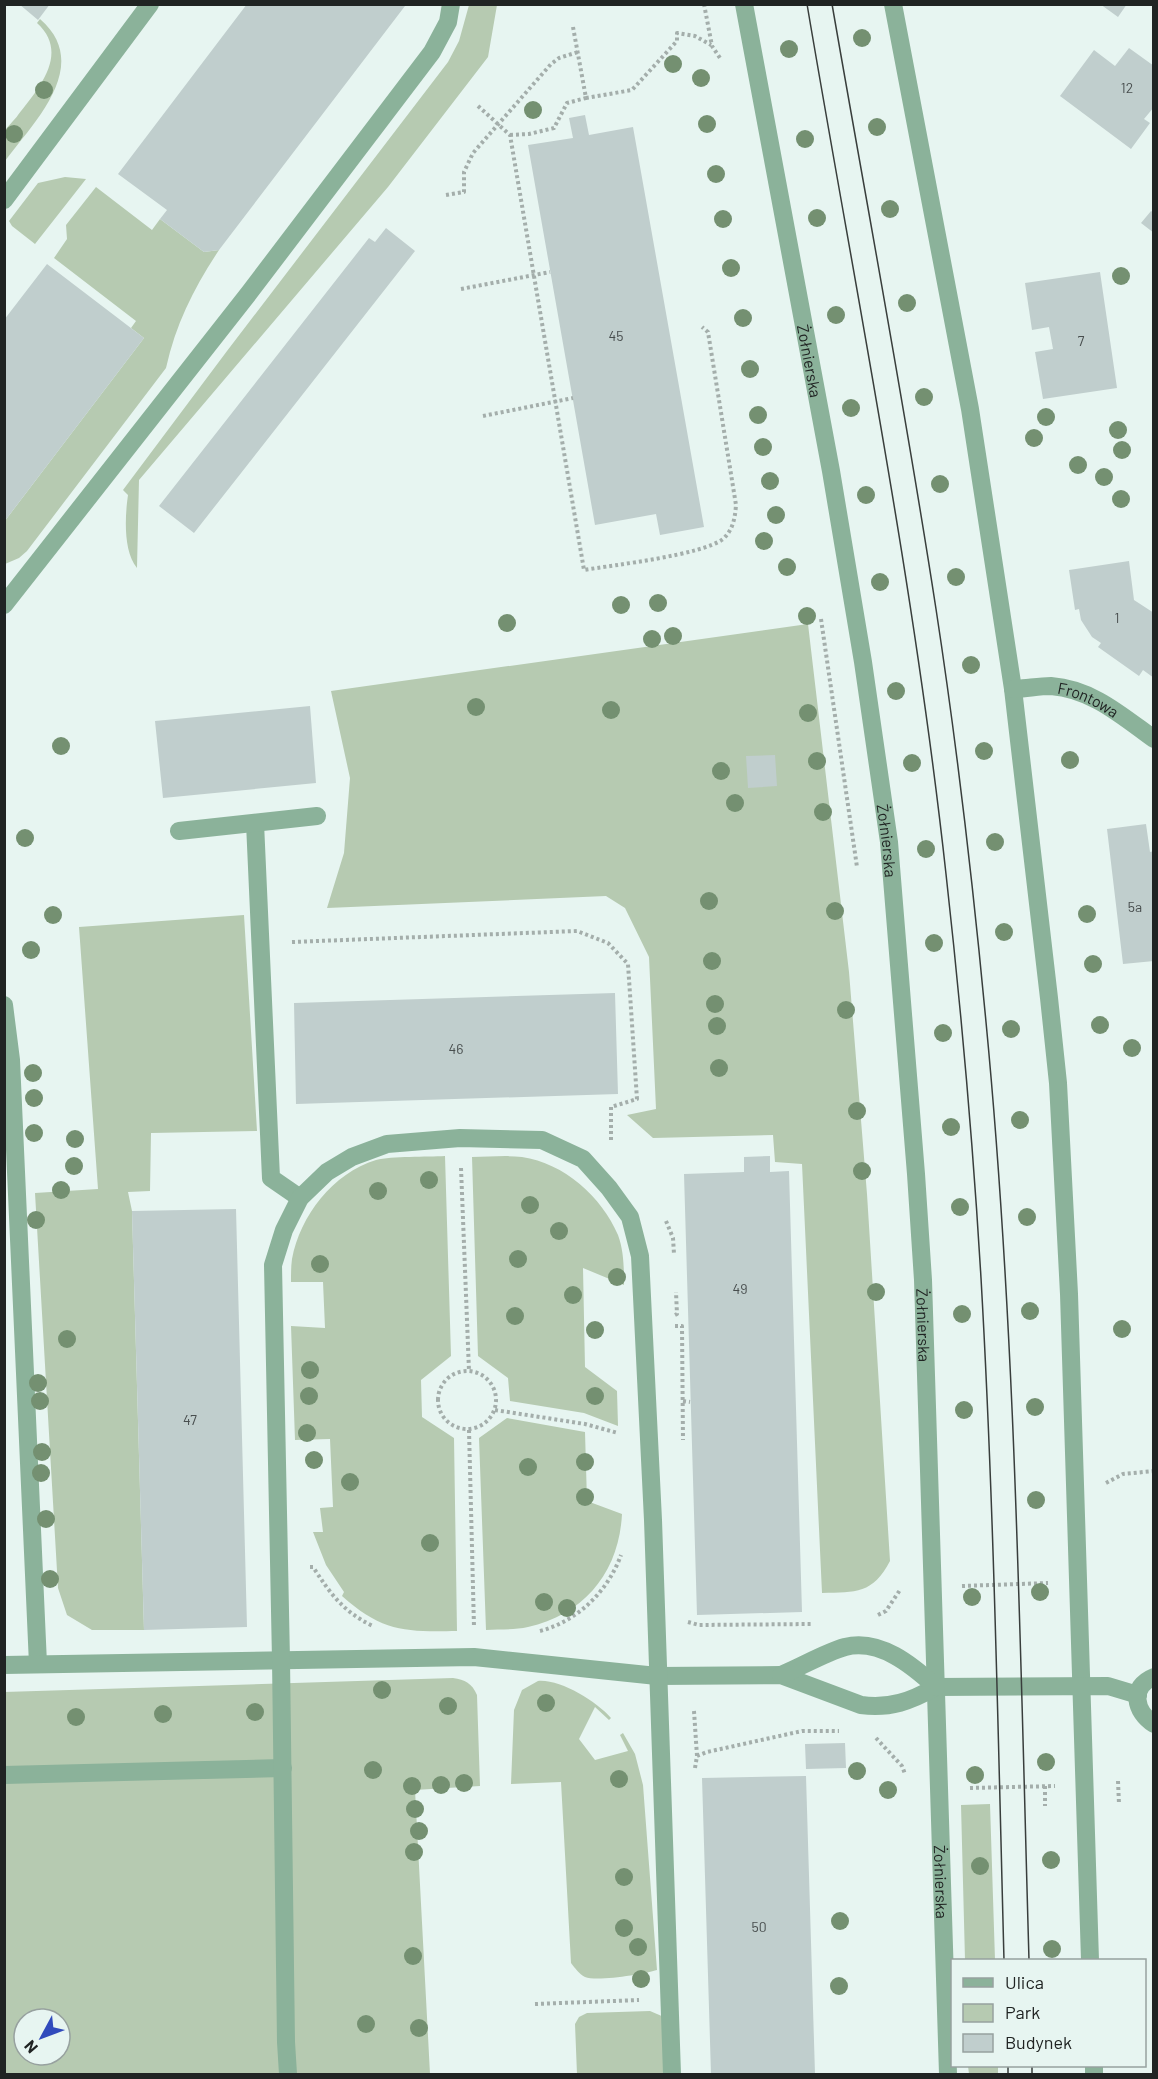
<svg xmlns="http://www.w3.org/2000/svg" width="1158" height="2079" viewBox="0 0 1158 2079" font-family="Barlow,sans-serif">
  <rect width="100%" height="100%" fill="#e7f5f1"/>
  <path fill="#b6cab1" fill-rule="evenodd" d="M469,5H497L488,57L388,187L139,480L137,568C123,551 125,516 128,495L123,490L227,351L448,62L459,41Z
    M40,19C93,65 34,122 5,161C4,153 2,141 4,133C6,127 15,120 18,115C39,88 70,53 37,23Z
    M65,177L86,179L35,244L12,226L9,221L38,183Z
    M96,187L152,230L160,219L204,252L219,250C194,288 176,323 166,368L27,551L19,558L5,564L4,522L144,338L131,328L136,321L54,258L67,239L66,225Z
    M808,624L849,972L867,1194L890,1561C873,1594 856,1592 822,1593L802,1164L775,1162L773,1135L653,1138L627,1115L656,1109L649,957L625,908L606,896L327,908L344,853L350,778L331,691Z
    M244,915L257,1131L151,1133L150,1191L128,1192L132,1211L144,1630H92L67,1615L58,1588L35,1193L98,1189L79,927Z
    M445,1156L451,1356L421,1380L422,1417L454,1438L457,1631C406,1632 382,1632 342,1596L344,1592L326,1565L313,1532H323L320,1508L333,1507L330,1439L295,1440L291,1326L325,1328L323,1282H291C291,1274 291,1266 292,1259C300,1216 333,1173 376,1160C392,1156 427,1157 445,1156Z
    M472,1157C488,1157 506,1155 522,1157C564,1163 602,1197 618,1235C624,1251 624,1269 624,1285L583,1268L585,1367L617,1391L618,1426L584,1413L510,1401L508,1378L478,1356Z
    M507,1418L585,1432L587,1501L622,1514C619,1572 585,1614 528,1627C515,1630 500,1629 486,1630L479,1438Z
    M453,1678C465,1680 472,1683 477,1695L480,1786L415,1790L430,2074H5L4,1692ZM24,2019H60V2055H24Z
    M538,1681C560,1679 596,1701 611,1718L609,1720L595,1707L579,1739L595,1760L628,1751L620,1735L623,1733L635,1754L643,1785L657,1970C644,1974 597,1982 585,1977C579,1974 575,1968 571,1963L561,1782L511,1784L514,1710L522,1690Z
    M990,1804L995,1960H965L961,1805Z
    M650,2011L664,2017L668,2074H577L575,2024L579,2017L587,2013Z
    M968,2066H998V2074H969Z"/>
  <path fill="#c0cecd" d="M19,4H50L38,20Z
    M247,4L405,6L219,250L204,252L160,219L167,210L118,174Z
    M1100,4H1127L1118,17Z
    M1129,48L1154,66V107L1144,119L1150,123L1131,149L1060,96L1094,50L1115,66Z
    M585,115L589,135L633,127L704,527L660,535L656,514L595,525L528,145L573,138L569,118Z
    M1151,211L1154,213V233L1141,223Z
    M386,228L415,251L194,533L159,506L369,238L375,242Z
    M47,264L144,338L4,522V320Z
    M1100,272L1117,388L1043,399L1035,352L1053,349L1049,327L1032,330L1025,283Z
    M1129,561L1134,600L1154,613V678L1143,670L1139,676L1098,647L1101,643L1092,637L1081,620L1079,609L1075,610L1069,570Z
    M310,706L316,783L163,798L155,721Z
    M775,755L777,786L748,788L746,756Z
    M1146,824L1150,852L1154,851V961L1123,964L1107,829Z
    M615,993L618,1094L296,1104L294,1003Z
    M770,1156V1172L789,1171L802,1612L697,1615L684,1174L744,1172V1157Z
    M236,1209L247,1627L144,1630L132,1211Z
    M845,1743L846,1768L806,1769L805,1744Z
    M806,1776L815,2074H711L702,1778Z"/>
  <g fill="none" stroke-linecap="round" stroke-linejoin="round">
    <path stroke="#a4aeab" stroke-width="4" stroke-dasharray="3 3" stroke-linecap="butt" d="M704,4L712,46L720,58
      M573,27L586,98L632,90L677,41V33L695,36L711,45
      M478,106L510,135L584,570C614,565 702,555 723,539C733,530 735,518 736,505L708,332L702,327
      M510,135L529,134L554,128L567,103L586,98
      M446,195L464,192V172L473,153L551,64L559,58L578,52
      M461,289L550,272
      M483,416L573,398
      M821,619L857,867
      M292,942L577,931L608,943L628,964L637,1099L611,1107V1142
      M461,1168L469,1371
      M666,1221L673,1238L674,1254
      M675,1315L677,1314L676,1292
      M675,1326H682L683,1440
      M438 1400a29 29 0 1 1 58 0a29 29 0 1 1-58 0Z
      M683,1401L690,1402
      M495,1410L585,1424L618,1433
      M469,1430L474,1627
      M1106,1483L1123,1474L1154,1471
      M310,1567H313C330,1593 343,1612 373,1626
      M962,1586L1048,1583
      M878,1615L886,1611L900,1590
      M688,1622L699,1625L812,1624
      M540,1631C578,1621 608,1591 621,1555
      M694,1711L697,1756
      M876,1738L902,1766L905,1774
      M695,1768L697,1756L707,1752L802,1731H839
      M1118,1781L1119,1804
      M1045,1786V1806
      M970,1788L1055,1786
      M535,2004L639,2000"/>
    <g stroke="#8bb29a" stroke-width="18">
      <path id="s1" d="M744,4L831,471L863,662L889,842L916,1174L923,1280L948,2074"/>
      <path d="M893,4L970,409L1013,689L1049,998L1058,1083L1069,1294L1090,1960"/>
      <path d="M4,200L150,4"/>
      <path d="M4,605L249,293L432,52L448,22L451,4"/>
      <path id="s2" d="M1013,689C1025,689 1038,686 1051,686C1092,689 1122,716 1154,739"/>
      <path d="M255,823L271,1178L300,1198"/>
      <path d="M179,831L317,816"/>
      <path d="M4,1005L11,1060L38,1664"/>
      <path d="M4,1665L474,1657L657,1676L781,1675L861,1705C890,1709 911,1701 936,1687L1108,1686L1138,1695"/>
      <path d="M781,1675C801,1667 824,1653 845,1647C880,1638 913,1666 936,1687"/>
      <path d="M1154,1677C1129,1687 1135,1712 1154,1724"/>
      <path d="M4,1775L283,1768"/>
      <path d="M1094,2066V2074"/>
      <path d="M288,2074L286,2042L281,1660L273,1265L284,1230L300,1198L327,1172L352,1157L387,1144L460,1138L542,1140L583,1159L609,1188L630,1217L640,1256L653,1520L672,2074"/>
    </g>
    <path stroke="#393e3c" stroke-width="1.5" d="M807,4C856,294 914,582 946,874C961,1008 973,1143 981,1278C994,1505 998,1733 1004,1960
      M832,4C867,206 905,407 936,609C957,746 973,884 986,1022C1016,1334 1020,1648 1029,1960
      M1008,2066V2074
      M1032,2066V2074"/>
  </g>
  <g fill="#749071">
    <circle cx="862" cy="38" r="9"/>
    <circle cx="789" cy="49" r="9"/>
    <circle cx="673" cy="64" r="9"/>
    <circle cx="701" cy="78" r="9"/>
    <circle cx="44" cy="90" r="9"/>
    <circle cx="533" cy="110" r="9"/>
    <circle cx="707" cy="124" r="9"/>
    <circle cx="877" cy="127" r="9"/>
    <circle cx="14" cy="134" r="9"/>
    <circle cx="805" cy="139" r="9"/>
    <circle cx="716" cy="174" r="9"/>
    <circle cx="890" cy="209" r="9"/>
    <circle cx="817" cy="218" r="9"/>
    <circle cx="723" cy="219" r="9"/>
    <circle cx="731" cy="268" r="9"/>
    <circle cx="1121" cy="276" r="9"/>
    <circle cx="907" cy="303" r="9"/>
    <circle cx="836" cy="315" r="9"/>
    <circle cx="743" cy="318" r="9"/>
    <circle cx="750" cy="369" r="9"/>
    <circle cx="924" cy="397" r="9"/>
    <circle cx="851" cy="408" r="9"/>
    <circle cx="758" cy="415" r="9"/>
    <circle cx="1046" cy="417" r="9"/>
    <circle cx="1118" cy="430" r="9"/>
    <circle cx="1034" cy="438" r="9"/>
    <circle cx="763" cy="447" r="9"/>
    <circle cx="1122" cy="450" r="9"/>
    <circle cx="1078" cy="465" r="9"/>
    <circle cx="1104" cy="477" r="9"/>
    <circle cx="770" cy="481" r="9"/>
    <circle cx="940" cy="484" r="9"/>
    <circle cx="866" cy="495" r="9"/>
    <circle cx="1121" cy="499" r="9"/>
    <circle cx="776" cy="515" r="9"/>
    <circle cx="764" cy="541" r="9"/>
    <circle cx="787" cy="567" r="9"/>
    <circle cx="956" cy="577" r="9"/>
    <circle cx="880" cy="582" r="9"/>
    <circle cx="658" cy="603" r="9"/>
    <circle cx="621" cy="605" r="9"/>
    <circle cx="807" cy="616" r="9"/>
    <circle cx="507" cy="623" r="9"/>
    <circle cx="673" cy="636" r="9"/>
    <circle cx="652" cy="639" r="9"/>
    <circle cx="971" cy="665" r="9"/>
    <circle cx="896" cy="691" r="9"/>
    <circle cx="476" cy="707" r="9"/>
    <circle cx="611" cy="710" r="9"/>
    <circle cx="808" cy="713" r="9"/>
    <circle cx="61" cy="746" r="9"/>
    <circle cx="984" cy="751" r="9"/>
    <circle cx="1070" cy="760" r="9"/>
    <circle cx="817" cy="761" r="9"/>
    <circle cx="912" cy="763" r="9"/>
    <circle cx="721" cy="771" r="9"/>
    <circle cx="735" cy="803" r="9"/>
    <circle cx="823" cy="812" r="9"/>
    <circle cx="25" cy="838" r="9"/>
    <circle cx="995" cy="842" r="9"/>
    <circle cx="926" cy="849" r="9"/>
    <circle cx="709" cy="901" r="9"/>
    <circle cx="835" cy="911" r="9"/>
    <circle cx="1087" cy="914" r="9"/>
    <circle cx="53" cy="915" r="9"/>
    <circle cx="1004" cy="932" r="9"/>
    <circle cx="934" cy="943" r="9"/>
    <circle cx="31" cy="950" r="9"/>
    <circle cx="712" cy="961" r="9"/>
    <circle cx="1093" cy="964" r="9"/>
    <circle cx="715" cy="1004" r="9"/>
    <circle cx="846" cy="1010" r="9"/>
    <circle cx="1100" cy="1025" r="9"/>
    <circle cx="717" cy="1026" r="9"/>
    <circle cx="1011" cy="1029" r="9"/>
    <circle cx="943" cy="1033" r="9"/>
    <circle cx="1132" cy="1048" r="9"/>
    <circle cx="719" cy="1068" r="9"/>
    <circle cx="33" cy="1073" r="9"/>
    <circle cx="34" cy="1098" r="9"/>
    <circle cx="857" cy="1111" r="9"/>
    <circle cx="1020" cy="1120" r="9"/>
    <circle cx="951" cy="1127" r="9"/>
    <circle cx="34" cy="1133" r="9"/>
    <circle cx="75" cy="1139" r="9"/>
    <circle cx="74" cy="1166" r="9"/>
    <circle cx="862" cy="1171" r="9"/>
    <circle cx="429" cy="1180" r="9"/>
    <circle cx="61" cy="1190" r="9"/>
    <circle cx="378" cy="1191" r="9"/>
    <circle cx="530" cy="1205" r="9"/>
    <circle cx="960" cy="1207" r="9"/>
    <circle cx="1027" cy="1217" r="9"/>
    <circle cx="36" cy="1220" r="9"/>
    <circle cx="559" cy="1231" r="9"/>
    <circle cx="518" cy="1259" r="9"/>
    <circle cx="320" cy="1264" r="9"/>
    <circle cx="617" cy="1277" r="9"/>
    <circle cx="876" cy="1292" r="9"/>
    <circle cx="573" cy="1295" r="9"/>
    <circle cx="1030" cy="1311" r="9"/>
    <circle cx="962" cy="1314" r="9"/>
    <circle cx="515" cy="1316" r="9"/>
    <circle cx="1122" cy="1329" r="9"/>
    <circle cx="595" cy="1330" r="9"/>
    <circle cx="67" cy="1339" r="9"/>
    <circle cx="310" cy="1370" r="9"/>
    <circle cx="38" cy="1383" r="9"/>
    <circle cx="309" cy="1396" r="9"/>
    <circle cx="595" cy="1396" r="9"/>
    <circle cx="40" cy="1401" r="9"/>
    <circle cx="1035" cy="1407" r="9"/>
    <circle cx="964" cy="1410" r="9"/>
    <circle cx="307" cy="1433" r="9"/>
    <circle cx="42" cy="1452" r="9"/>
    <circle cx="314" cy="1460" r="9"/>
    <circle cx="585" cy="1462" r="9"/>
    <circle cx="528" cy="1467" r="9"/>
    <circle cx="41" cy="1473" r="9"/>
    <circle cx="350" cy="1482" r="9"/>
    <circle cx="585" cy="1497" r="9"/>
    <circle cx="1036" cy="1500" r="9"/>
    <circle cx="46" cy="1519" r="9"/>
    <circle cx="430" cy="1543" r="9"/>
    <circle cx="50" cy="1579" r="9"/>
    <circle cx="1040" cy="1592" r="9"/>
    <circle cx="972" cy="1597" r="9"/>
    <circle cx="544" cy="1602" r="9"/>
    <circle cx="567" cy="1608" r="9"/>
    <circle cx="382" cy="1690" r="9"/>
    <circle cx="546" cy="1703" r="9"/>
    <circle cx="448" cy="1706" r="9"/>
    <circle cx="255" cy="1712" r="9"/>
    <circle cx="163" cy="1714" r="9"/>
    <circle cx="76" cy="1717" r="9"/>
    <circle cx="1046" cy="1762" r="9"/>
    <circle cx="373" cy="1770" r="9"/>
    <circle cx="857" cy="1771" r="9"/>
    <circle cx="975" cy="1775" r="9"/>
    <circle cx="619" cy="1779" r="9"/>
    <circle cx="464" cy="1783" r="9"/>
    <circle cx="441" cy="1785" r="9"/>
    <circle cx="412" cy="1786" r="9"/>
    <circle cx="888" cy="1790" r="9"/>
    <circle cx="415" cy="1809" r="9"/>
    <circle cx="419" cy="1831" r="9"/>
    <circle cx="414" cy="1852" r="9"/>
    <circle cx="1051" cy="1860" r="9"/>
    <circle cx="980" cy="1866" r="9"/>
    <circle cx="624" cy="1877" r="9"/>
    <circle cx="840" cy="1921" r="9"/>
    <circle cx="624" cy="1928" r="9"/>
    <circle cx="638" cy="1947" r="9"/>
    <circle cx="1052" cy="1949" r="9"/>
    <circle cx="413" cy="1956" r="9"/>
    <circle cx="641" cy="1979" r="9"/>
    <circle cx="839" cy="1986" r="9"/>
    <circle cx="366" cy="2024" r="9"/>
    <circle cx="419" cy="2028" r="9"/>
  </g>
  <g text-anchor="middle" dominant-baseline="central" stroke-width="4.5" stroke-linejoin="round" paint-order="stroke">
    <g font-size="14" fill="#484e4e">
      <text x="1127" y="87">12</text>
      <text x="616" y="335">45</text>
      <text x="1081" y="340">7</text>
      <text x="1117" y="617">1</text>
      <text x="1135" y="906">5a</text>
      <text x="456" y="1048">46</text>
      <text x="740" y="1288">49</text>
      <text x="190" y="1419">47</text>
      <text x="759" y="1926">50</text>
    </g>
    <g font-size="16" fill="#202423" stroke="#e7f5f1">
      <text stroke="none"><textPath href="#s1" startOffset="363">Żołnierska</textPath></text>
      <text stroke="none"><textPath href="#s2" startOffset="78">Frontowa</textPath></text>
      <text stroke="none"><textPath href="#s1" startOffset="849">Żołnierska</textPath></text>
      <text stroke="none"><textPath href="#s1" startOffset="1335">Żołnierska</textPath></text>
      <text stroke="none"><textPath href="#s1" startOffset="1892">Żołnierska</textPath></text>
    </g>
  </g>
  <rect width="1158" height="2079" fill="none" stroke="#202423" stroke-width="12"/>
  <rect x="951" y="1959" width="195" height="108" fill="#e7f5f1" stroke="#97a19f" stroke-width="1.5"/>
  <rect x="963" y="1978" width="30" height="9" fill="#8bb29a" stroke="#97a19f" stroke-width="1.5"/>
  <text x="1005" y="1989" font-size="18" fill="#202423">Ulica</text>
  <rect x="963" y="2004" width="30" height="18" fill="#b6cab1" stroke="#97a19f" stroke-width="1.5"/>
  <text x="1005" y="2019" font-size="18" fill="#202423">Park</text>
  <rect x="963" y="2034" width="30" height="18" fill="#c0cecd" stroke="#97a19f" stroke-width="1.5"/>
  <text x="1005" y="2049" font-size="18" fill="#202423">Budynek</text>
  <g transform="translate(42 2037) rotate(229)"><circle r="28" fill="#e7f5f1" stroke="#97a19f" stroke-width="1.5"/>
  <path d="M0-4.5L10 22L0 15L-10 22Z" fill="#314bbc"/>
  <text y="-9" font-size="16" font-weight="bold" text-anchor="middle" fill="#202423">N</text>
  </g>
</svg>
